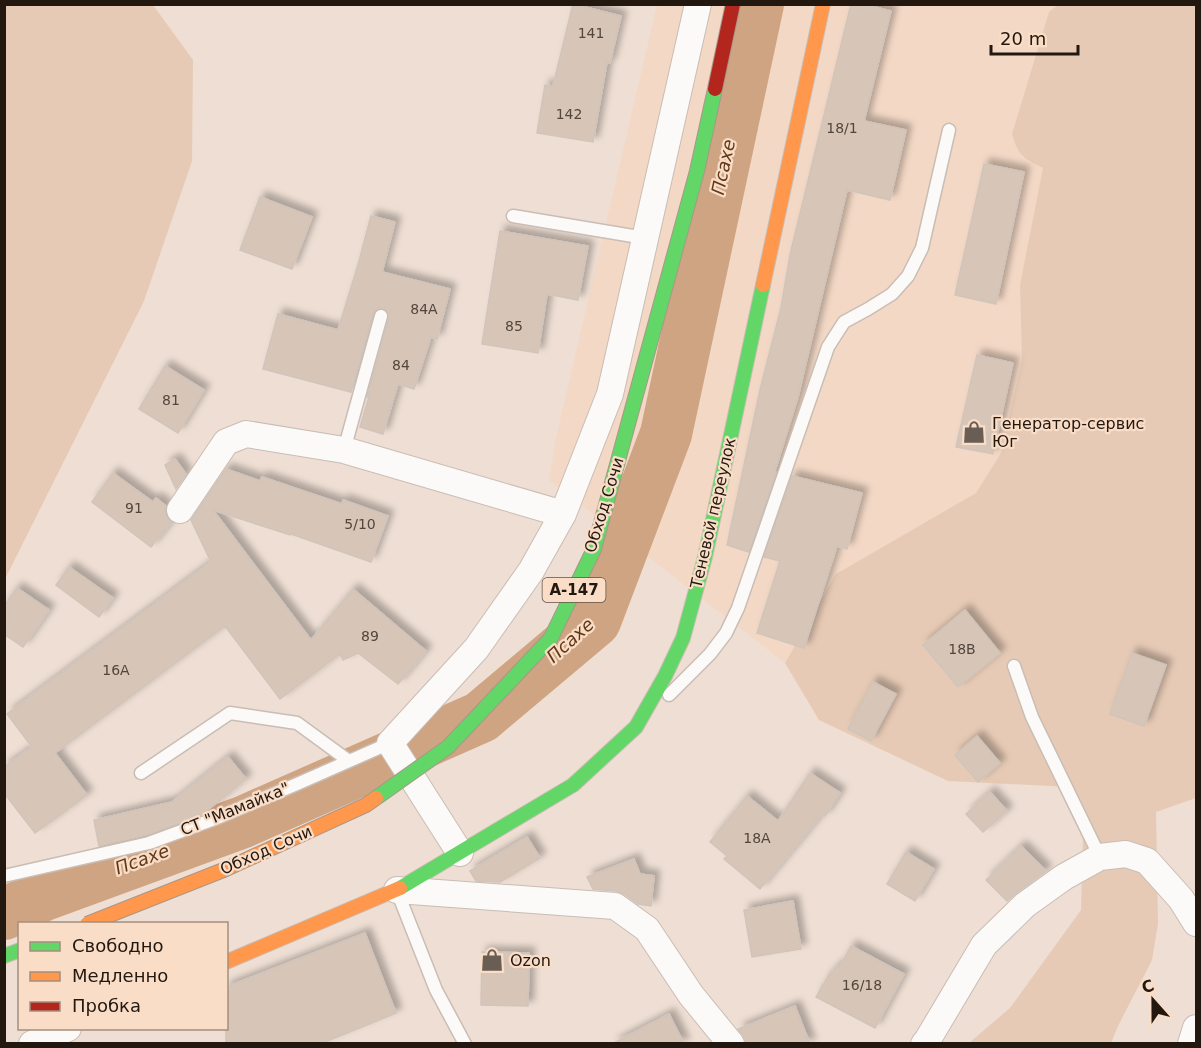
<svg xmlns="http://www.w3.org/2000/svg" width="1201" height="1048" viewBox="0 0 1201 1048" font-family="'DejaVu Sans',sans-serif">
  <defs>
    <filter id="shadow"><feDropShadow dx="5.5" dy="-5.5" stdDeviation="3" flood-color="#0004"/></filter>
  </defs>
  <rect width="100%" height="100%" fill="#eeded3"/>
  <path fill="#f3d8c5" d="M657,5H1058L1049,13L1012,134L1023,158L1043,168L1020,285L1022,360L1001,453L976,493L836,574L785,663L549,480L556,438Z"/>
  <path fill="#e6cab5" d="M5,4L153,5L193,60L192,161L144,301L5,579Z
    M1058,5H1196V798L1156,812L1158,924L1152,960L1118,1026L1111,1043H969L1010,1008L1081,910L1083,836L1072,787L948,781L819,720L785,663L836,574L976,493L1001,453L1022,360L1020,285L1043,168C1022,157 1019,157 1012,134L1049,12Z"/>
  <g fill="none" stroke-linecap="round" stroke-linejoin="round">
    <path stroke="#cfa482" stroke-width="52" d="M4,914L44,895L243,822L481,717L595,621L666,434L758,4"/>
  </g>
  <path fill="#d7c6b8" stroke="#d0c4bb" stroke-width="1.5" filter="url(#shadow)" d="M573,4L621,16L610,63L607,62L593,142L537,133L545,85L553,86Z
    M851,4H863L891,11L864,121L906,130L890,200L847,190L798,397L775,471L776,472L749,552L727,545L760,390L781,308L790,255Z
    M984,164L1024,172L996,304L955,295Z
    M260,197L312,217L292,269L240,250Z
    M371,216L395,222L382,272L450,289L437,339L431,337L414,389L398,384L383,434L360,427L369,397H367L389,318V313L384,308H378L373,314L351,392L263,369L278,314L338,330L358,265Z
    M500,231L588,246L578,300L547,294L538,353L482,344Z
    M977,355L1013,363L993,454L956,447Z
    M165,366L204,390L178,433L139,409Z
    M175,459L186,474L176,489L165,465Z
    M226,469L260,481L262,477L342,504L343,500L388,516L371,562L291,534L290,535L213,510L311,640L353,589L426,651L398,684L358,653L343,660L340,654L280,699L225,626L55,753L87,795L35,833L4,793V767L32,747L7,714L211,562L191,520Z
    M113,473L153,502L156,498L166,506L165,510L166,516L171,522L151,547L92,502Z
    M792,476L862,493L847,549L837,546L804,648L757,633L780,561L764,557Z
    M69,567L113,598L99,617L56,585Z
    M17,588L49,610L23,647L4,634V606Z
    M965,610L1000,653L958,687L923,645Z
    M1132,653L1166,665L1144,726L1110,714Z
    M873,682L896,694L871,741L848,729Z
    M977,736L1000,763L978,782L955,755Z
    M228,757L246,779L202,815L147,835L99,846L94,820L172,802Z
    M810,773L840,793L825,816L822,814L760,889L724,859L727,856L710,842L747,796L778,821Z
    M990,792L1007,811L983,832L966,814Z
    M527,837L540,858L500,882L476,881L470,871Z
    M1021,846L1046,871L1016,893L1007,901L986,880Z
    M906,852L934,869L915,901L887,884Z
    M634,859L640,874L654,876L651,906L638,904L624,894L617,891L593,889L587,877Z
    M793,901L801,949L752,957L744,910Z
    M365,933L396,1013L320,1044H226V987Z
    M851,946L904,974L875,1028L816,997L830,973L832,974L836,966L839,968Z
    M482,952L529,953L528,1006L481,1005Z
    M795,1006L810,1044H746L743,1035L738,1029Z
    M669,1014L684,1044H612Z"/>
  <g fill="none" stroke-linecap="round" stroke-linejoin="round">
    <g stroke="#c9bdb4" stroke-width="15">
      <path id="lane" d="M513,216L645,238
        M344,450L381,316
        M1014,666L1032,717L1100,857
        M669,695L710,654L726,633L738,608L828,347L844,322L868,309L892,294L908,276L922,248L949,130
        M141,773L230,713L297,723L349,761
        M4,876L149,843L217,818L297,784L390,743
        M397,891L436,990L465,1044"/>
    </g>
    <g stroke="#c9bdb4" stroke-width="28">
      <path id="street" d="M180,510L226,442L246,434L344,450L563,514
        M460,853L390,743L476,649L531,571L563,514L610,394L698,4
        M397,890L615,906L647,929L691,995L731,1044
        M32,1044L68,1028
        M924,1044L928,1039L984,945L1025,905L1064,877L1100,857L1126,854L1147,861L1181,899L1196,923
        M1191,1044L1196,1028"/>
    </g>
    <g stroke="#c9bdb4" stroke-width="16">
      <path id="fast" d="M400,888L573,785L636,727L665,676L683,638L705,557L763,285
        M4,956L20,950"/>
    </g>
    <g stroke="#c9bdb4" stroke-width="16">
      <path id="slow" d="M763,285L823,4
        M226,962L400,888"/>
    </g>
    <use href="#lane" stroke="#fcfaf8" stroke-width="12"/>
    <use href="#street" stroke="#fcfaf8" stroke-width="26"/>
    <use href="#fast" stroke="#63d668" stroke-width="14"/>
    <use href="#slow" stroke="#ff974d" stroke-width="14"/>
    <g stroke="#a89789" stroke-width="16" stroke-linecap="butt">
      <path id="fast-bridge" d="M376,798L448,747L551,638L594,549L697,171L715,89"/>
    </g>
    <g stroke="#a89789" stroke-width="16" stroke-linecap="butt">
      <path id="slow-bridge" d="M87,924L226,869L366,805L376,798"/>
    </g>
    <g stroke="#a89789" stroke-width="16" stroke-linecap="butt">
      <path id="jam-bridge" d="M715,89L733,4"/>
    </g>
    <use href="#fast-bridge" stroke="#63d668" stroke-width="14"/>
    <use href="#slow-bridge" stroke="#ff974d" stroke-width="14"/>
    <use href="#jam-bridge" stroke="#b3261e" stroke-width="14"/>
  </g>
  <defs>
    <g id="shop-bare" transform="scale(1.8)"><path d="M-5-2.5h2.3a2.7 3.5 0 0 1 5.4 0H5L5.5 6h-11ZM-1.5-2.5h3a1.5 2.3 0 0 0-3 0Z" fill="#695d54" stroke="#faddc7" stroke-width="2.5" paint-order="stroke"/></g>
  </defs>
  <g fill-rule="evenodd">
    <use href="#shop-bare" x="974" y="432"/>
    <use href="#shop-bare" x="492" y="960"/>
  </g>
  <g text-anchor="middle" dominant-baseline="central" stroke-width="4.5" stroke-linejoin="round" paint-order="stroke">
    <g font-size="14" fill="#52463d">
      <text x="591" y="33">141</text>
      <text x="569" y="114">142</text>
      <text x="842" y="128">18/1</text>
      <text x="424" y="309">84А</text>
      <text x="514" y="326">85</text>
      <text x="401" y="365">84</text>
      <text x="171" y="400">81</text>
      <text x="134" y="508">91</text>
      <text x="360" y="524">5/10</text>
      <text x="370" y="636">89</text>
      <text x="962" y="649">18В</text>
      <text x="116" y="670">16А</text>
      <text x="757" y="838">18А</text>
      <text x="862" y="985">16/18</text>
    </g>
    <rect fill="#faddc7" stroke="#635347" stroke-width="1.5" x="542.5" y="578" width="63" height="24" rx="4.5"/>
    <g font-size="15" font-weight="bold" fill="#221810">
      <text x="574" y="590">А-147</text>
    </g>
    <g font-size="16" fill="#221810" stroke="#faddc7" text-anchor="start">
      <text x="992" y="423">Генератор-сервис<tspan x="992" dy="18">Юг</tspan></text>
      <text x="510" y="960">Ozon</text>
    </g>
    <g font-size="16" fill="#221810" stroke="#faddc7">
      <text transform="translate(604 505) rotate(-73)">Обход Сочи</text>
      <text transform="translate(713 513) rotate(-77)">Теневой переулок</text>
      <text transform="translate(235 809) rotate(-22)">СТ "Мамайка"</text>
      <text transform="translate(266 850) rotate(-24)">Обход Сочи</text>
    </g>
    <g font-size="18" font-style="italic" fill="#603a18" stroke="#faddc7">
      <text transform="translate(723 167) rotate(-78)">Псахе</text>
      <text transform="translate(570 640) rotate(-42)">Псахе</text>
      <text transform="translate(142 859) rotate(-20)">Псахе</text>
    </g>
  </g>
  <rect width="1201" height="1048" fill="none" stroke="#221810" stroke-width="12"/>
  <rect x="18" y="922" width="210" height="108" fill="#faddc7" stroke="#a48e7e" stroke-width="1.5"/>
  <rect x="30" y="942" width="30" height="9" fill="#63d668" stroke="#a48e7e" stroke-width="1.5"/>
  <text x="72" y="952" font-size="18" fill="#221810">Свободно</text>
  <rect x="30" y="972" width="30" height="9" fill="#ff974d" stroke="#a48e7e" stroke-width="1.5"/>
  <text x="72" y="982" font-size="18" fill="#221810">Медленно</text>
  <rect x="30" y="1002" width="30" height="9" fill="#b3261e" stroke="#a48e7e" stroke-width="1.5"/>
  <text x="72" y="1012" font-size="18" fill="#221810">Пробка</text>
  <g transform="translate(1153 1000) rotate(339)" stroke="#faddc7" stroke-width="4.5" paint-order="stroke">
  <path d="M0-4.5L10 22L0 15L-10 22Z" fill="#221810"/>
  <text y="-9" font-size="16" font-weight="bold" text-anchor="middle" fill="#221810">С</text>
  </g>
  <path d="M991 45v9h87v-9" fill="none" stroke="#221810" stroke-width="3"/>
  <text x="1000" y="45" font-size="18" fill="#221810" stroke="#faddc7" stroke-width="4.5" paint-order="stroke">20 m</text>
</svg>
